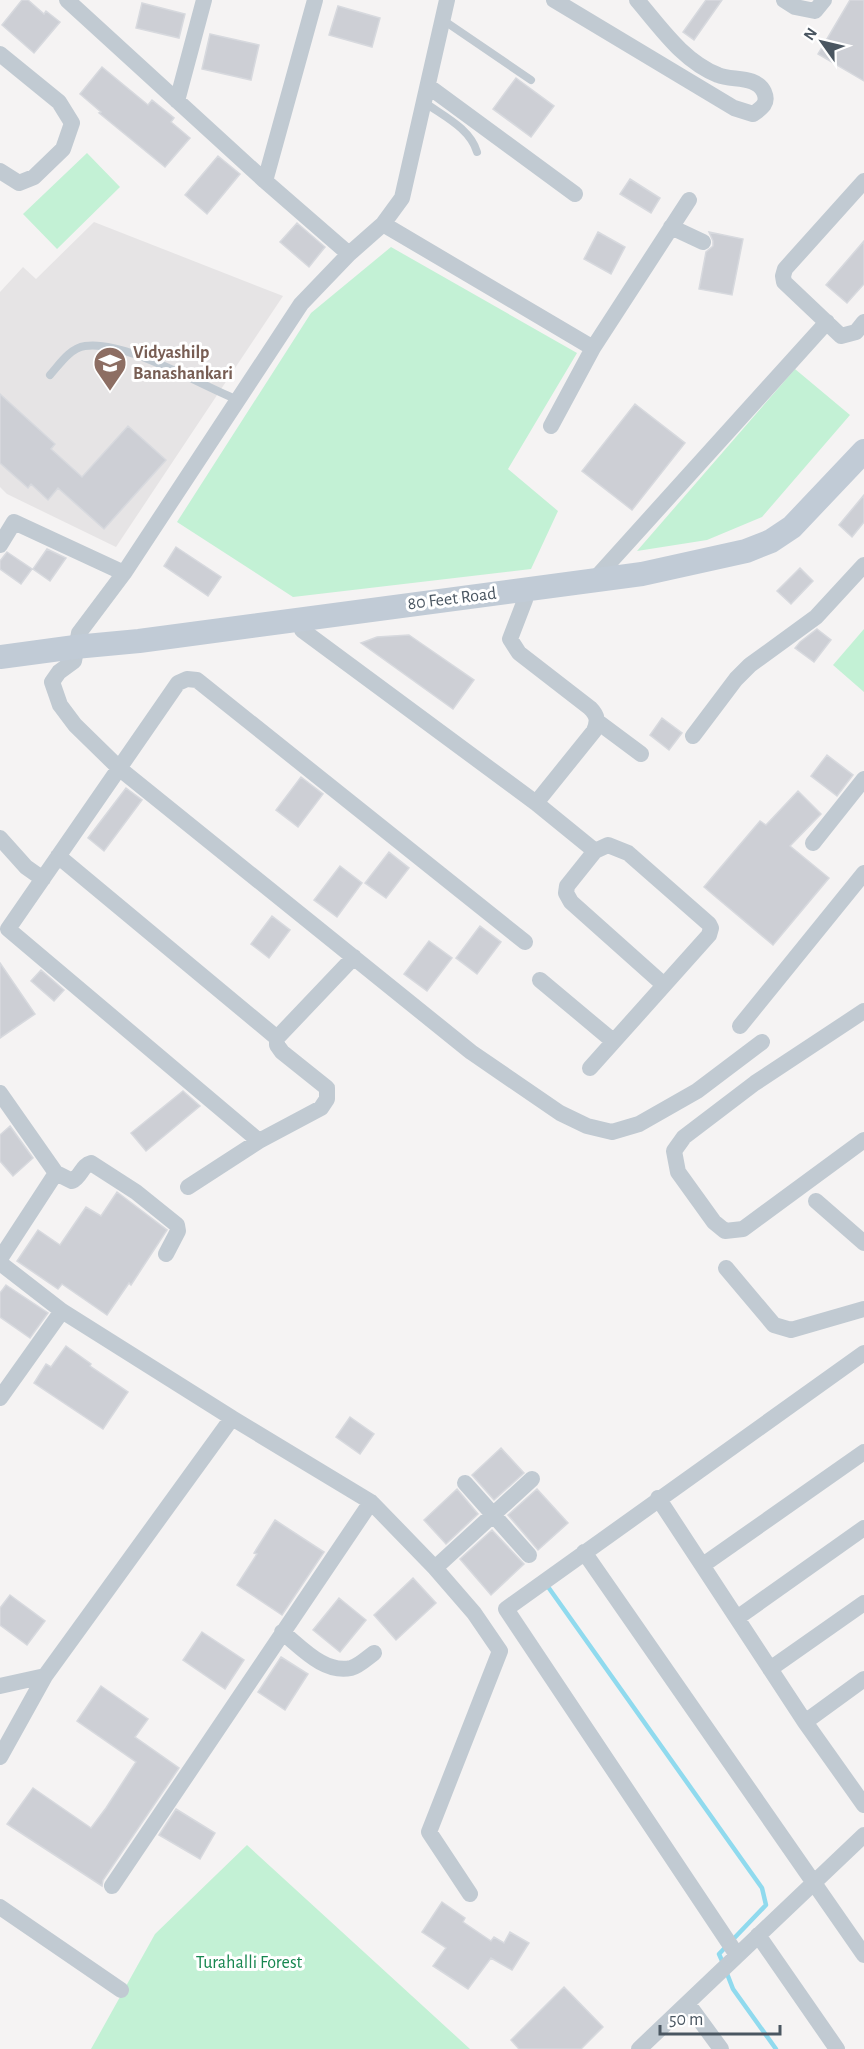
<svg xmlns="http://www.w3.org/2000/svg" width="864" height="2049" viewBox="0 0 864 2049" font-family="'Alegreya Sans',sans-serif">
  <rect width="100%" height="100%" fill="#f5f3f3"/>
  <path fill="#e6e4e5" d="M94,222L283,296L116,547L7,494L0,487V292L23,267L36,279Z"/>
  <path fill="#c3f1d5" d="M87,153L120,187L57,249L23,214Z
    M391,247L577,353L508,469L558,511L531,569L293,597L177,522L311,313Z
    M795,369L850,415L762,517L707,540L637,551Z
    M864,629V692L833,665Z
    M247,1845L470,2049H91L155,1934Z"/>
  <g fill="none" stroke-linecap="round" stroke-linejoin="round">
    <path stroke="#90daee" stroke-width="4.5" d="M546,1584L762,1888L766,1905L719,1954L723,1963
      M726,1971L733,1989L776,2049"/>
  </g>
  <path fill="#cdcfd5" stroke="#d7d9de" stroke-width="1.5" d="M22,0H28L44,14L46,11L60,22L34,53L2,25Z
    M706,0H722L694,40L683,32Z
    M850,0H864V81L818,54Z
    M142,3L185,14L179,38L136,28Z
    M338,6L380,18L372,47L329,35Z
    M210,34L259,45L251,80L202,69Z
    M102,67L148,105L152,100L174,118L171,122L190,138L165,167L99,113L101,112L80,94Z
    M516,78L554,106L531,137L493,109Z
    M218,156L240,174L207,214L185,195Z
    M630,179L660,198L651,213L620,194Z
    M297,223L325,247L309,267L280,242Z
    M598,232L625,247L611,274L584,259Z
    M709,232L743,239L732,295L699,289L706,252L713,246V241Z
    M864,241V284L847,303L826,285Z
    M0,394L55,444L51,449L82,477L128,426L166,460L104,529L58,488L48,500L31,484L28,488L0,463Z
    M635,404L685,443L632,510L582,471Z
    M864,495V522L852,537L839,525Z
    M176,547L221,577L208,596L164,566Z
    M47,549L66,558L50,581L33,569Z
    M7,552L32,569L21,584L0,569V561Z
    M800,568L813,581L791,604L777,591Z
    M817,629L831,640L814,662L795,648L800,642Z
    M409,635L474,680L453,709L361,643L377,637Z
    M662,718L682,733L669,750L650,735Z
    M827,755L853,775L837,796L811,776Z
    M301,777L323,794L298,827L276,810Z
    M126,788L142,800L104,851L88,838Z
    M798,791L821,814L790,846L829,878L773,945L704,887L760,821L766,825Z
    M389,852L409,868L386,898L365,883Z
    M340,866L362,883L337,917L314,900Z
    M272,916L290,930L269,958L251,944Z
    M480,926L501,942L477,974L456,958Z
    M429,941L452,958L427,991L404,974Z
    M0,963L35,1014L0,1038Z
    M41,970L64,990L54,1001L31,981Z
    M183,1091L200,1106L146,1151L131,1133Z
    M10,1126L33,1158L13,1176L0,1161V1135Z
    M117,1192L167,1230L131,1285L129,1283L107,1315L62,1284L58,1289L17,1261L38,1230L60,1245L86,1207L101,1216Z
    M6,1285L48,1313L30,1338L0,1317V1293Z
    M66,1346L91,1364L90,1366L128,1392L103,1429L34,1383L46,1364L51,1367Z
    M350,1417L374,1434L360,1454L336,1437Z
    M501,1448L524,1473L494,1500L472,1475Z
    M457,1489L478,1514L446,1544L424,1520Z
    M537,1489L568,1523L538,1550L508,1515Z
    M275,1520L324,1552L282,1615L237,1585L257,1554L254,1553Z
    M492,1530L524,1564L491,1595L460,1559Z
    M413,1578L436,1603L396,1640L374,1615Z
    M10,1595L45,1621L27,1645L0,1625V1608Z
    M339,1598L366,1620L340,1652L313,1630Z
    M202,1632L244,1660L225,1689L183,1660Z
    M281,1657L308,1674L285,1710L258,1692Z
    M101,1686L148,1719L135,1737L179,1768L103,1880L102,1886L7,1824L33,1788L91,1828L106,1808L136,1762L77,1721Z
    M176,1809L215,1833L200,1859L159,1835Z
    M442,1902L465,1918L463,1922L491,1941L494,1937L504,1943L510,1932L529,1943L512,1970L491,1958L468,1989L433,1966L446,1948L422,1932Z
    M564,1987L603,2027L581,2049H519L511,2040Z"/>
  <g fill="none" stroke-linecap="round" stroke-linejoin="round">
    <path stroke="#c1cad2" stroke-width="8" d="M443,20L531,80
      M424,102C443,116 470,128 477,152
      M50,375C59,365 70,348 85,346C125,340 200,385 238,400"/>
    <path stroke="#c1cad2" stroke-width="16" d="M67,0L265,181L349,254
      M447,0L402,198L383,224L349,254L301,304L124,573L79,633L74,661L59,672L52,682L60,705L75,725L120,769L471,1052L560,1113L587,1126L612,1132L639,1124L697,1091L762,1042
      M554,0L734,108L753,114C762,108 769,103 764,92C756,75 732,81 718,75C683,61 661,28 637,0
      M784,0L795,7L815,11L824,0
      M0,54L59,102L72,123L63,149L34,177L19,183L0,171
      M428,86L575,194
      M177,101L204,0
      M265,181L315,0
      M864,181L785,269L783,276L784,282L841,336L856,332L864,322
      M383,224L593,348L689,200
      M671,227L703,242
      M551,426L593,348
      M0,545L14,522L124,573
      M593,581L827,322
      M525,600L510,639L519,653L590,708C598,716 598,721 594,731L536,803
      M302,630L536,803L595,851L608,845L628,853L709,924L711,928L709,935L590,1068
      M598,722L641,754
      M693,736L736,679L750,665L816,617L864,565
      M0,838L26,867L43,879
      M813,843L864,779
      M595,851L567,886L566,893L571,902L664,985
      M58,856L277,1038
      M540,980L613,1041
      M864,1011L755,1083L684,1137L674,1151L678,1172L714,1222L725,1231L743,1229L864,1140
      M740,1026L864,873
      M0,1093L56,1173L0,1259
      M259,1141L8,929L178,683L187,679L197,680L525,942
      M56,1173L72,1181C81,1177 82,1165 91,1163L136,1192L177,1225L178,1231L166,1254
      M188,1187L259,1141L321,1108L327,1099V1088L282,1052L277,1045V1038L354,957
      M816,1201L864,1243
      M0,1263L62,1311L232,1418L45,1676L0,1686
      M726,1268L774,1325L791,1330L864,1309
      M0,1398L62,1311
      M232,1418L371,1502L435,1568L474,1613L500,1651L429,1832L470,1894
      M465,1483L529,1555
      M658,1498L805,1722L864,1805
      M584,1552L864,1955
      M703,1565L864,1452
      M435,1568L532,1479
      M737,1618L864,1528
      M282,1632C301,1647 324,1674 351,1668C359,1666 367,1658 374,1653
      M770,1669L864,1603
      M805,1722L864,1679
      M0,1757L45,1676
      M112,1886L371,1502
      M0,1907L121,1990
      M758,1935L837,2049
      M737,1955L506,1609L864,1353
      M688,2004L721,2049
      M639,2049L864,1835"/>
    <path stroke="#c1cbd6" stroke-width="24" d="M0,657L75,647L139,641L642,574L746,551L771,541L792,527L864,451"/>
  </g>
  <defs>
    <g id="school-pin" transform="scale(1.725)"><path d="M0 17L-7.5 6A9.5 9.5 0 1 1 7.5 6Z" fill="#8d6e63" stroke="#fff"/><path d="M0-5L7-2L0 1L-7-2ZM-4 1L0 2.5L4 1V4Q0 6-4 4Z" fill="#fff"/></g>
  </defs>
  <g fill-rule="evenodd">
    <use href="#school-pin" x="110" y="363"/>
  </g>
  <g text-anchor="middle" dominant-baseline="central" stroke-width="6" stroke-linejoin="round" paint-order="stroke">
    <g font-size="18" font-weight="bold" fill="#785e54" stroke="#fff" text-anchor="start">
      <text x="133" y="353">Vidyashilp<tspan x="133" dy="21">Banashankari</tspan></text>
    </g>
    <g font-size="18" fill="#4a5661" stroke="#fff">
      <text transform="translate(452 599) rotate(-7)">80 Feet Road</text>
    </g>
    <g font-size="18" fill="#17864f" stroke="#fff">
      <text x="249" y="1963">Turahalli Forest</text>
    </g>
  </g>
  <g transform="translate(822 42) rotate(304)" stroke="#ffffff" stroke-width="4.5" paint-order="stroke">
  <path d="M0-4.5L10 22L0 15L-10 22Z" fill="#4a5661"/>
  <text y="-9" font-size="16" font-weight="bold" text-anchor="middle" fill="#4a5661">N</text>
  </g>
  <path d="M660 2025v9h120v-9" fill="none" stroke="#4a5661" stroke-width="3"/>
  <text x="669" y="2025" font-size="18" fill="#4a5661" stroke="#ffffff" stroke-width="4.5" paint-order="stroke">50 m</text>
</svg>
